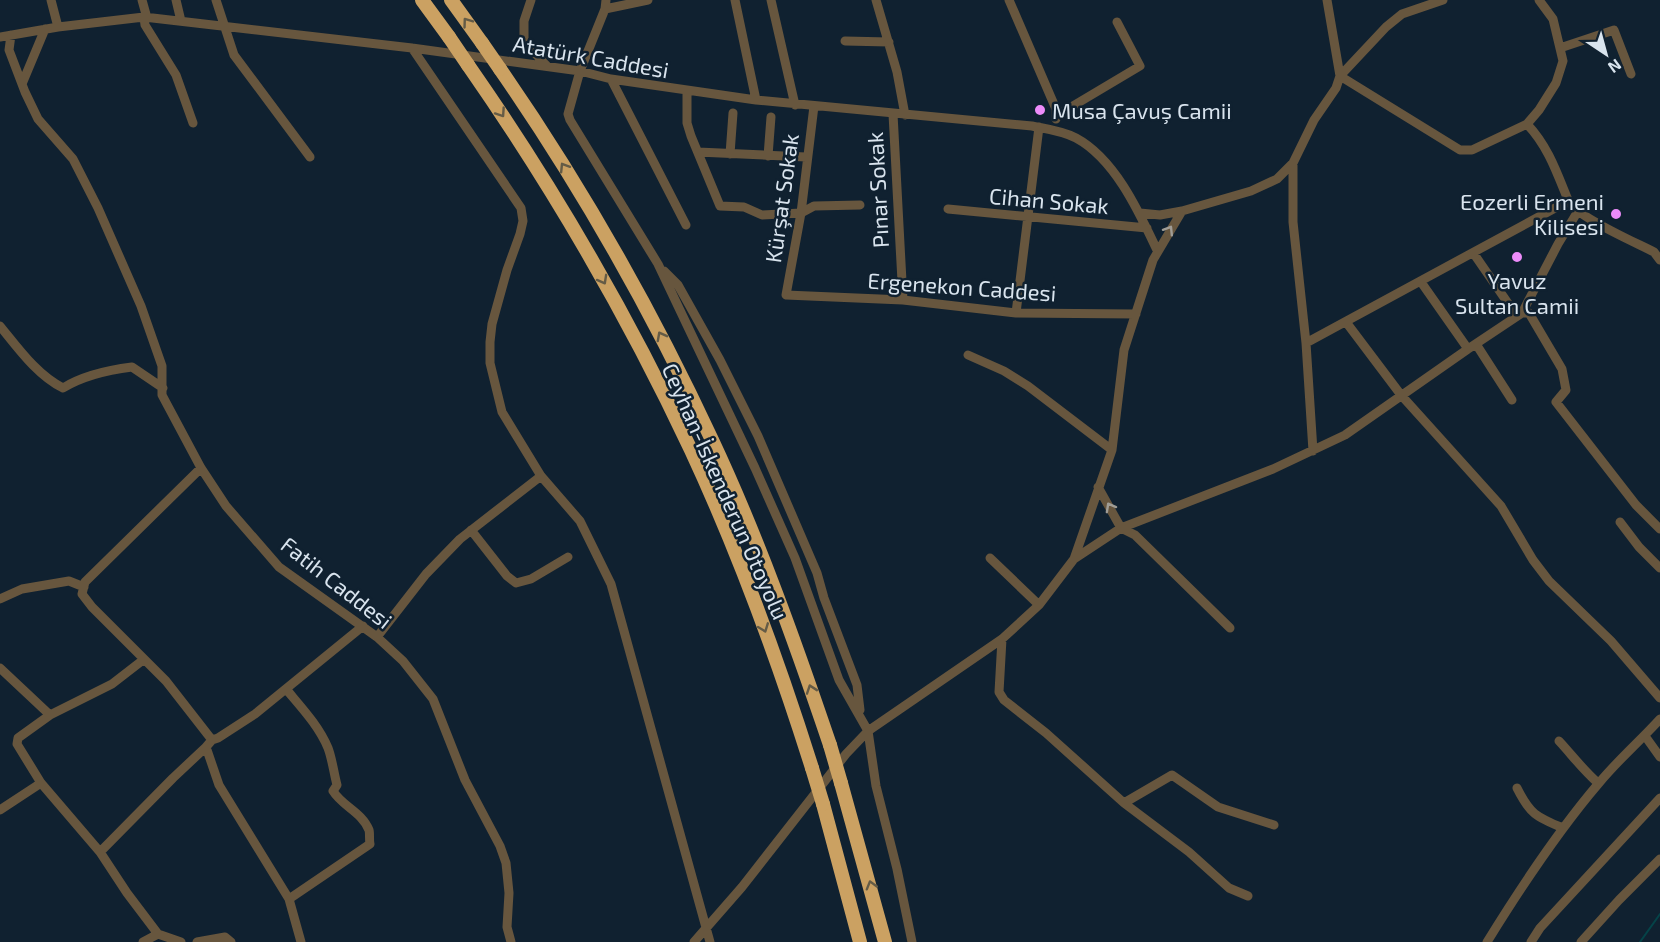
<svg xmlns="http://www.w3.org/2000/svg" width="1660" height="942" viewBox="0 0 1660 942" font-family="'Exo 2',sans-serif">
  <rect width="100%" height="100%" fill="#102130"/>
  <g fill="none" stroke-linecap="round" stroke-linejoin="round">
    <path stroke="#054348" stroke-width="2" d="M1640,942L1660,914"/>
    <path stroke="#67563e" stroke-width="9" d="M51,0L58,27
      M142,0L147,18
      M176,0L181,21
      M216,0L234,55L310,157
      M531,0L524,21V42L547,66
      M606,0L605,9L580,71L568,114L570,120L658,264L755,468L795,558L839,680L868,731L876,786L897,869L912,942
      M735,0L756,100
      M771,0L795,105
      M876,0L897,72L905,115
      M1009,0L1056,109V119
      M1327,0L1340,76L1460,150H1472L1527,124C1548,146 1557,173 1568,200C1574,216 1637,243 1654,252L1660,260
      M605,9L648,0
      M144,17L145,25L176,75L193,123
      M11,35L9,50L25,92L38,119L73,159L98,208L141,306L162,366V395L201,468L226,506L279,567L377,637L403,661L433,699L465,780L500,846L506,863L509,893L507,927L511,942
      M0,37L58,27L144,17L412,48L580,71L611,79L756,100L1032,126C1047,129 1063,131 1076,138C1115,159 1139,212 1157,250
      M845,41L889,42
      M412,48L521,208L523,221L520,234L507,270L492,324L490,342V363L502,412L541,476L580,521L611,584L710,942
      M1560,48L1614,30L1631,74
      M611,79L686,225
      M22,84L45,29
      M687,92V123L691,136L720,206L744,207L762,215L801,213L814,206L860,205
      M814,106L801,213L786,295L903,300L1016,313L1136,314
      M893,114L903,300
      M1056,116L1140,66L1117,22
      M1527,124L1539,110L1556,83L1563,61L1553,19L1539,0
      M698,152L806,157
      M730,154L733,113
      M768,156L771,117
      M1293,163V222L1306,343L1313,451
      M948,209L1147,228
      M1140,213L1160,215L1182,211L1251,191L1277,179L1293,163L1314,120L1336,88L1340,76L1386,27L1402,14L1443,0
      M1474,254L1512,309L1522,313H1529L1562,369L1566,390L1556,402L1636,505L1660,529
      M664,271L678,285L720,360L758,436L817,573L824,598L857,685L860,710
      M1421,282L1468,349
      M1016,313L1039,127
      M1346,322L1401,395L1501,506L1533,560L1549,581L1611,641L1660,698
      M0,326C18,348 37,375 63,388C84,375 108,370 132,367L163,388
      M1306,343L1568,201
      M1476,344L1512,400
      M968,355L1004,371L1028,386L1112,450
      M201,468L85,582L82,594L92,607L166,681L212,740
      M1098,487L1121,528L1135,535L1230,628
      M1620,522L1639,547L1660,568
      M471,530L507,576L516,583L531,579L568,557
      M990,558L1039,605
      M1074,559L1121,528L1273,469L1345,435L1468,349L1522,313L1558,244L1578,211
      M0,599L22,589L69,581L84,587
      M377,637L426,574L460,539L541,476
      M1002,639L999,692L1004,700L1046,733L1124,803L1172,775L1218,807L1274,825
      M143,660L112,684L50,715L18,738L17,744L41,783L100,852L127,893L158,934L181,942
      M0,668L50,715
      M286,689C301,707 319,726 328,748C332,758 334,774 337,785L333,791C342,806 362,812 369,830C370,833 369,840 370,844L289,899
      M1645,736L1660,757
      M1559,741C1572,755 1583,770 1598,783
      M1517,788C1530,814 1536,817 1563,828
      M1124,803L1189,852L1229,888L1248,896
      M0,810L41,783
      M100,852L173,778L206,747
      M143,942L158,934
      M197,942L225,937L231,942
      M301,942L289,899L219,785L206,747L212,740L218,738L255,714L363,626
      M694,942L742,887L846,754L868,731L1002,639L1039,605L1074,559L1112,450L1124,350L1153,260L1182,211
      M1487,942C1521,887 1557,832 1599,783C1618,760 1640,741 1660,719
      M1531,942L1540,928L1660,798
      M1581,942L1619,900L1660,859"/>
    <path stroke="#cba162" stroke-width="14" d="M422,0L449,37
      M451,0L482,43
      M468,65C553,187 628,316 691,450C739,553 778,660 812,768
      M500,69C581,186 652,311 712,440C758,538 795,642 830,745
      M841,783L885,942
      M823,804L860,942"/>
    <path stroke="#cba162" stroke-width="14" d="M449,37L468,65
      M482,43L500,69
      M830,745L841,783
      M812,768L823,804"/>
  </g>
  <defs><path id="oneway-chevron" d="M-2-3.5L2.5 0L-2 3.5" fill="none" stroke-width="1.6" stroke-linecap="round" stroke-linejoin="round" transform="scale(1.5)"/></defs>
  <g stroke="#645b46">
    <use href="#oneway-chevron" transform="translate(467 22) rotate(-126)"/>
    <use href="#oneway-chevron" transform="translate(501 113) rotate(56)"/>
    <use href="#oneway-chevron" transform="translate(564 167) rotate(-122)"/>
    <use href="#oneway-chevron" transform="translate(603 280) rotate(61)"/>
    <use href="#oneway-chevron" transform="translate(661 336) rotate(-118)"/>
    <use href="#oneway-chevron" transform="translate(764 628) rotate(69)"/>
    <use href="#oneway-chevron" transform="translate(811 689) rotate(-109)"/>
    <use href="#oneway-chevron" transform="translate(871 885) rotate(-106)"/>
  </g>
  <g stroke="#a09d96">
    <use href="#oneway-chevron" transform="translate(1169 230) rotate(-58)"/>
    <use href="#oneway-chevron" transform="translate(1110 507) rotate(-119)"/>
  </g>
  <g fill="#ed8cfa" stroke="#102130" stroke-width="2">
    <circle cx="1040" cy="110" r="6"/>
    <circle cx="1616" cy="214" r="6"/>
    <circle cx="1517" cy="257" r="6"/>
  </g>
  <g text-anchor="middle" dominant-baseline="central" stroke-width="5" stroke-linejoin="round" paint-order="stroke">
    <g font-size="22" fill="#d9e4ee" stroke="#102130">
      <text transform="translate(591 56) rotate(10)">Atatürk Caddesi</text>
      <text transform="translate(877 190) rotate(-93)">Pınar Sokak</text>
      <text transform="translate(781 198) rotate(-82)">Kürşat Sokak</text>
      <text transform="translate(1049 200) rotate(5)">Cihan Sokak</text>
      <text transform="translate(962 286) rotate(4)">Ergenekon Caddesi</text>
      <text transform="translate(726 491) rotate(66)">Ceyhan-İskenderun Otoyolu</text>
      <text transform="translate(337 582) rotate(38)">Fatih Caddesi</text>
    </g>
    <g font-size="22" fill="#d9e4ee" stroke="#102130" text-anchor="start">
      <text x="1052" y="110">Musa Çavuş Camii</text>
      <text x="1604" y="201" text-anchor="end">Eozerli Ermeni<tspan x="1604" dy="25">Kilisesi</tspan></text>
      <text x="1517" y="280" text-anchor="middle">Yavuz<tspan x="1517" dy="25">Sultan Camii</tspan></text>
    </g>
  </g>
  <g transform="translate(1606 54) rotate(144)" stroke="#102130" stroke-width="4.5" paint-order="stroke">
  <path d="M0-4.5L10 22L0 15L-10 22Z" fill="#d9e4ee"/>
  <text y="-9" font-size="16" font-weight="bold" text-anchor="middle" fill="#d9e4ee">N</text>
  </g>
</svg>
